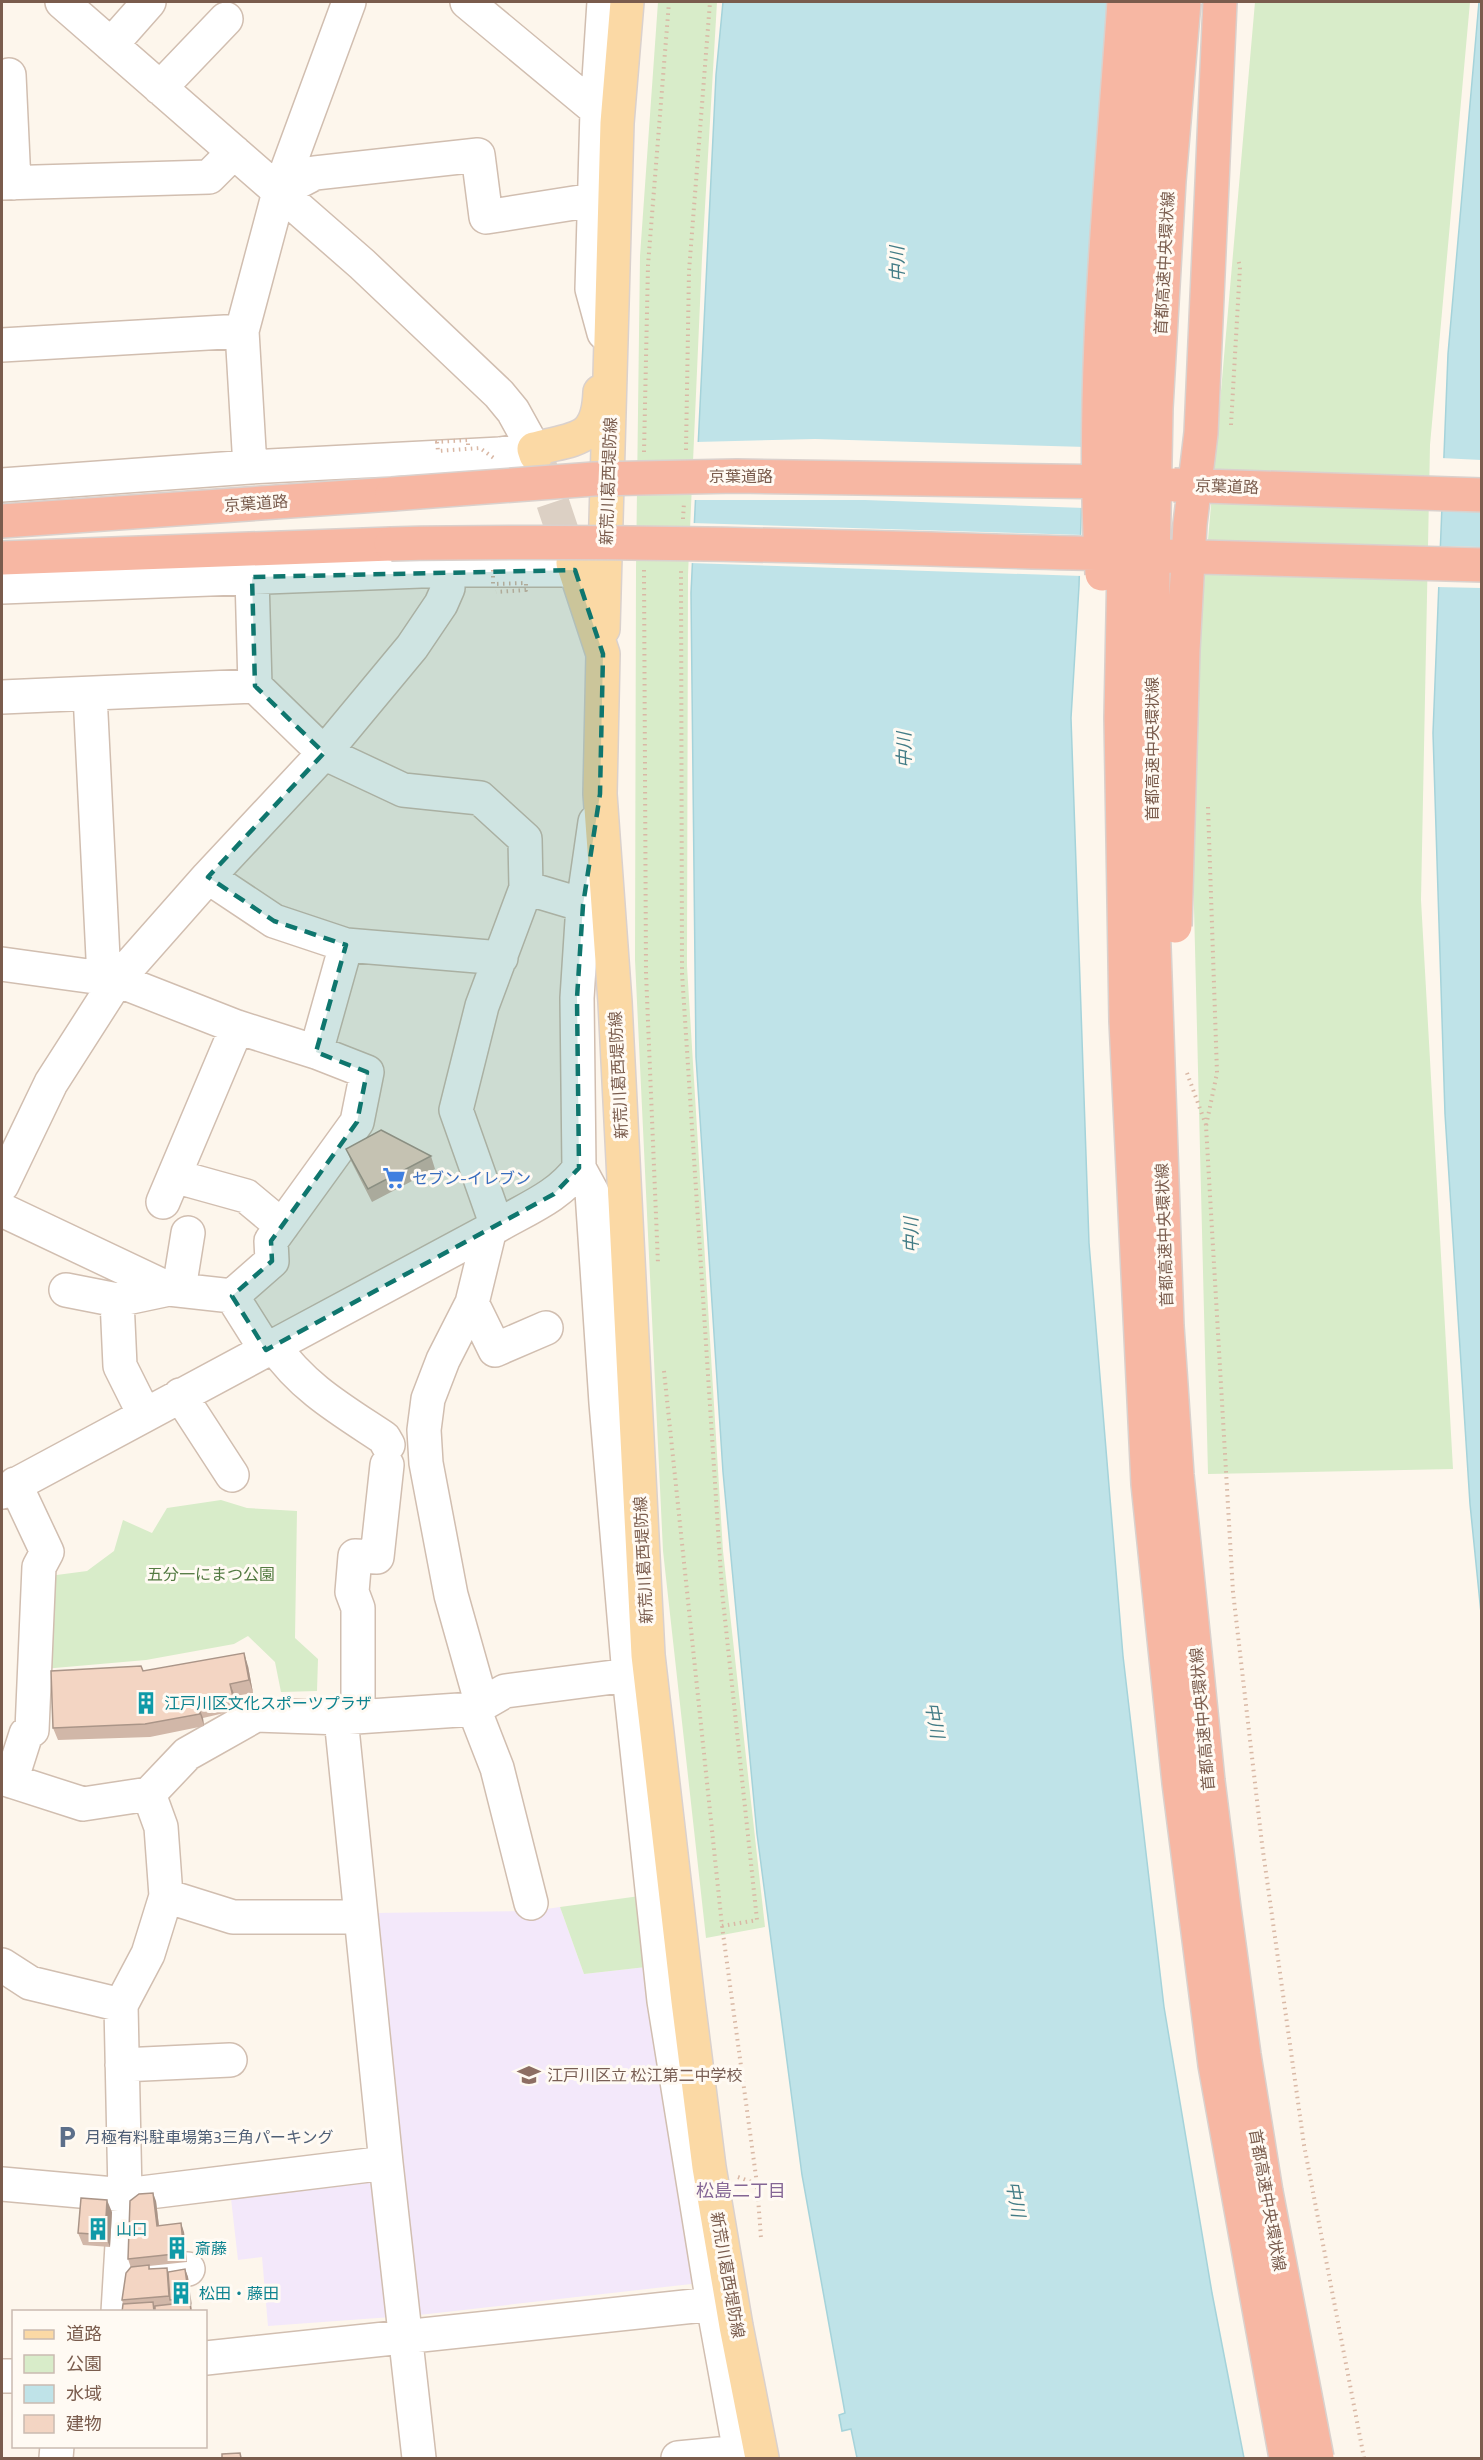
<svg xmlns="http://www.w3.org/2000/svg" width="1483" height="2460" viewBox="0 0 1483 2460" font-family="'Titillium Web','Noto Sans JP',sans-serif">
  <rect width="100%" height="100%" fill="#fdf6ec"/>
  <path fill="#f3e8fa" d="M560,1907L584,1974L655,1966L700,2283L419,2315L268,2326L262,2257L238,2260L230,2190L369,2176L372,1913L532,1911Z"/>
  <path fill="#d8ecc9" d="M658,2H717L702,258L688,575L687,966L723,1551L765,1927L706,1938L663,1551L635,960L636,569L640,256Z
    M1255,2H1470L1430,445L1421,900L1453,1469L1208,1474L1190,746Z
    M221,1500L247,1508L297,1511L295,1638L318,1659L317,1691L281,1692L275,1662L248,1636L234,1644L146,1660L43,1669L49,1576L87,1571L114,1551L123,1520L152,1533L167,1508Z
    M647,1895L655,1966L584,1974L560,1907Z"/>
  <path fill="#bfe3e8" stroke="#a5d3da" stroke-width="1.5" d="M723,2H1109L1085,390L1079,586L1071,718L1089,1243L1123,1656L1164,2007L1212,2293L1244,2458H857L851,2429L842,2431L839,2415L845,2413L802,2175L757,1834L723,1472L696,1057L691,593L716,75Z
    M1479,2H1481V1613L1470,1504L1445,1114L1433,733L1448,354Z"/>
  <path fill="#fdf6ec" d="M815,439L1086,447L1084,508L865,500H693L696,442Z
    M1441,458L1481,460V512L1439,511Z
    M692,523L1083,535L1082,576L690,563Z
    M1438,546L1481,547V588L1436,587Z"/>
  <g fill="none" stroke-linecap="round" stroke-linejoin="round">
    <path stroke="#dcd0c4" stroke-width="33" stroke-dasharray="33 16" stroke-linecap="butt" d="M537,456L573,563"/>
    <g stroke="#d1beb0" stroke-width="36">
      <path id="minor" d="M467,2L597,110
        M111,45L149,2
        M9,75L14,183
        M160,88L226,19
        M2,183L209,177L234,152
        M279,192L315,173L478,155L486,217L593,200
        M604,333L592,289L597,110L604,2
        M2,345L242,331
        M250,467L242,331L279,192L349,2
        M2,485L250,467L500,454L534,449L513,411L499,394L362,264L62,2
        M252,577L255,686
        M2,587L447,570H575
        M90,694L104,978
        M2,697L255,686L324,753L403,790L480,798L525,839L526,888L482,1006L456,1110L497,1226
        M595,822L583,905L577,998L579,1168L592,1192L606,1403L629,1675L664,2001L713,2304L741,2458
        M208,877L274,921L346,945L501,958
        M526,888L583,905
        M2,964L117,980L237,1027L316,1052L367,1072L357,1122L271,1241L272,1261L232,1296L169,1289
        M316,1052L346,945
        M174,1176L246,1196L282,1226
        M2,1185L51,1083L117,980L208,877L324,753L412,647L441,604L448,588L447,570
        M163,1202L237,1027
        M2,1210L169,1289L117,1300L66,1290
        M179,1289L188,1233
        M232,1296L266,1350
        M117,1300L120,1366L144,1414
        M472,1303L495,1350L546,1328
        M274,1346C303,1388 342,1410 384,1438L388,1445
        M180,1395L232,1475
        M2,1492L497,1226C526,1209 560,1196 579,1168
        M482,1705L451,1595L426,1463L424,1430L428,1399L443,1360L472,1303L490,1229
        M474,1709L497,1768L531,1903
        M358,1716V1608L352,1592L355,1556L377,1557L387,1465
        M341,1718L386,2163L419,2458
        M2,1778L83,1804L149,1794L187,1754L256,1715L341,1718L474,1709L505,1691L629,1675
        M11,1781L26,1734L32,1730L39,1567L47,1552L15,1484
        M166,1896L233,1917H361
        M2,1965L30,1983L121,2005
        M122,2065L230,2060
        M2,2184L125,2195L386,2163
        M125,2276L188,2269
        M118,2312L125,2195L121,2005L148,1954L166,1896L161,1827L149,1794
        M206,2358L713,2304
        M2,2376H14
        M56,2458L57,2446
        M678,2458L740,2452"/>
    </g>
    <g stroke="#dad1cd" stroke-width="36">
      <path id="major" d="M536,455L534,449C575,438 598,443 600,392
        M573,563L603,654L600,794L615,1002L648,1655L688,2001L709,2167L736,2326L762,2458
        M603,629L617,123L627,2"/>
    </g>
    <g stroke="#dad1cd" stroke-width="36">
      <path id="highway" d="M2,521L392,494
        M2,558L391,544"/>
    </g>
    <path stroke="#d9b8a5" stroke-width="4" stroke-dasharray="1.5 4.5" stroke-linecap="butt" d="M1231,425L1240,267L1238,259
      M686,450L689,271L710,2
      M644,452L648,265L669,2
      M683,519L684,502
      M644,570L646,973L658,1264
      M1208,807L1217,1073L1206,1126L1233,1592L1262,1844L1304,2145L1364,2458
      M1187,1073L1206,1125
      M664,1371L722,1926L757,1920L722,1591L682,973L681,571
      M722,1926L757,2184L761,2238
      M738,2177L757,2184"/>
    <use href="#minor" stroke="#fff" stroke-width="33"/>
    <use href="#major" stroke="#fbd9a5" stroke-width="33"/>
    <use href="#highway" stroke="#f7b7a3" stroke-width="33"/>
    <g stroke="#dad1cd" stroke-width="36" stroke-linecap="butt">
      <path id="highway-bridge" d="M1155,2L1140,181L1127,411L1121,718L1126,1021L1148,1484L1179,1783L1215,2065L1286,2458
        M1184,2L1169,181L1156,408L1153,565V918L1167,1326L1177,1475L1208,1781L1224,1908L1244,2055L1266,2192L1317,2458
        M1174,485L1482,495
        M392,494L594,479L737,476L1118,482
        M391,544C632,539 874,548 1116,554
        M1165,556L1482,565
        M1102,574C1090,384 1111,191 1124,2
        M1175,926L1183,650L1190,524L1201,433L1220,2"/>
    </g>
    <path stroke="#d9b8a5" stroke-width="4" stroke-dasharray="1.5 4.5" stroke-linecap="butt" d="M468,445V440L437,442L438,451L480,448L495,459
      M493,570V584L526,583V590L496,592"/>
    <use href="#highway-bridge" stroke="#f7b7a3" stroke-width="33"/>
  </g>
  <path fill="#d1b7a8" d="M346,1149L431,1156L435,1169L372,1202L351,1161Z
    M248,1666L253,1693L235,1696L237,1710L203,1718L204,1726L150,1737L58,1740L53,1728L143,1671Z
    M156,2201L159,2226L184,2232L187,2262L149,2266L150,2269L167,2268L168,2272L185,2269L188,2277L192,2312L123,2304L122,2300L131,2268L128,2259Z
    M112,2212L110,2247L83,2245L78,2233Z"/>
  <path fill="#aa9588" d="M244,1653L248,1666L253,1693L249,1680Z
    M230,1684L235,1696L237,1710L233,1697Z
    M198,1705L203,1718L204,1726L200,1714Z
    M153,2193L156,2201L160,2235L157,2226Z
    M107,2200L112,2212L110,2247L105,2235Z
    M181,2223L184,2232L187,2262L184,2253Z
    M185,2269L188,2277L192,2306L189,2298Z"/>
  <path fill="#f3d5c3" stroke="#aa9588" stroke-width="1.5" d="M381,1130L431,1156L368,1189L346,1149Z
    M244,1653L249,1680L230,1684L233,1697L198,1705L200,1714L145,1724L53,1728L51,1671L141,1666L143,1671Z
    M153,2193L157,2226L181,2223L184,2253L128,2259L130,2201L139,2194Z
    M81,2198L107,2200L105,2235L78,2233Z
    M149,2265V2269L167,2268L169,2296L122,2300L126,2273L131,2267Z
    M185,2269L189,2298L170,2300L168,2272Z
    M153,2302L154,2312H122L123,2304Z
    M190,2302L191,2312H155V2306Z
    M240,2453L241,2458H222V2454Z"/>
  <path fill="#0f766e" fill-opacity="0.2" stroke="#0f766e" stroke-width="4.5" stroke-dasharray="12 8" stroke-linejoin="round" d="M575,570L603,654L600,794L583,905L577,998L579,1168L554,1194L266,1350L232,1296L272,1261L271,1241L357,1122L367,1072L316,1052L346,945L274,921L208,877L324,753L255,686L252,577Z"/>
  <defs>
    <g id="supermarket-bare" transform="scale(1.8)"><path d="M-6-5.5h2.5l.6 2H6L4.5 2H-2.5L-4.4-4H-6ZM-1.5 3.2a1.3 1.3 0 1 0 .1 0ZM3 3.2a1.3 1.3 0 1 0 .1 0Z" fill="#3f7fe0" stroke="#fffaf3" stroke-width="2.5" paint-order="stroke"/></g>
    <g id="building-bare" transform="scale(1.8)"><path d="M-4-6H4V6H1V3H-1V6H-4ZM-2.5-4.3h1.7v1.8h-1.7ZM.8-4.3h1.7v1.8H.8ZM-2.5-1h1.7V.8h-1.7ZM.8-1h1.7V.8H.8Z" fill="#0f9aa8" stroke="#fffaf3" stroke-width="2.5" paint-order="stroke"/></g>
    <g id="school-bare" transform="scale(1.8)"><path d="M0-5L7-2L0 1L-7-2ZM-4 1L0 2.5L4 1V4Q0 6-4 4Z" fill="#8d6e63" stroke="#fffaf3" stroke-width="2.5" paint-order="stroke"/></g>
    <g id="parking-bare" transform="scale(1.8)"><path d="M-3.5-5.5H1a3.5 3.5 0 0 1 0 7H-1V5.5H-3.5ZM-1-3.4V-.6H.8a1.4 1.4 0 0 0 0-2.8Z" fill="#5c6f8a" stroke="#fffaf3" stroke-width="2.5" paint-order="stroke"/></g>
  </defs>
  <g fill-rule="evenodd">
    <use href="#supermarket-bare" x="394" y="1178"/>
    <use href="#building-bare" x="146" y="1703"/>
    <use href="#school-bare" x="529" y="2075"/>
    <use href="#parking-bare" x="67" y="2137"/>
    <use href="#building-bare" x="98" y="2229"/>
    <use href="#building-bare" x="177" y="2248"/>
    <use href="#building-bare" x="181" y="2293"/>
  </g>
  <g text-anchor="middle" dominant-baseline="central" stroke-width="6" stroke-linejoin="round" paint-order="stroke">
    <g font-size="16" fill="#7a5c4d" stroke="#fffaf3">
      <text transform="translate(1164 263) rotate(-87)">首都高速中央環状線</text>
      <text x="741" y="476">京葉道路</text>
      <text transform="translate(608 481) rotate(-88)">新荒川葛西堤防線</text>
      <text transform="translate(1227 486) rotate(2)">京葉道路</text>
      <text transform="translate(256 503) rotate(-4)">京葉道路</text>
      <text transform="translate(1152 749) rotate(-90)">首都高速中央環状線</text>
      <text transform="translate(618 1075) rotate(-93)">新荒川葛西堤防線</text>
      <text transform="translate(1164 1235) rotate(-92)">首都高速中央環状線</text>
      <text transform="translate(643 1560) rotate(-93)">新荒川葛西堤防線</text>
      <text transform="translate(1202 1719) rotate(-95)">首都高速中央環状線</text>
      <text transform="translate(1268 2200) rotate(80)">首都高速中央環状線</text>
      <text transform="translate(728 2275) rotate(80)">新荒川葛西堤防線</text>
    </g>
    <g font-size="16" fill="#366cbe" stroke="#fffaf3" text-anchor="start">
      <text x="412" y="1178">セブン-イレブン</text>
    </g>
    <g font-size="16" fill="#537a41" stroke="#fffaf3">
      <text x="211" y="1574">五分一にまつ公園</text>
    </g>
    <g font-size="16" fill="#0d838f" stroke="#fffaf3" text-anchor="start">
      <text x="164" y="1703">江戸川区文化スポーツプラザ</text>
      <text x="116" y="2229">山口</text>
      <text x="195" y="2248">斎藤</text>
      <text x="199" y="2293">松田・藤田</text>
    </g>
    <g font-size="16" fill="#785e54" stroke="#fffaf3" text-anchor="start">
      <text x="547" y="2075">江戸川区立 松江第二中学校</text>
    </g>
    <g font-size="16" fill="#4e5e75" stroke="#fffaf3" text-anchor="start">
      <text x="85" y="2137">月極有料駐車場第3三角パーキング</text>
    </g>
    <g font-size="18" font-style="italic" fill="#437c86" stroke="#fffaf3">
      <text transform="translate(897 264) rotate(-91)">中川</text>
      <text transform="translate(904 750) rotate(-91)">中川</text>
      <text transform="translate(911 1235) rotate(-91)">中川</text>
      <text transform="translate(935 1720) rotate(80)">中川</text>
      <text transform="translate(1016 2199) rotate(80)">中川</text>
    </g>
    <g font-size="18" fill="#846695" stroke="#fffaf3">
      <text x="741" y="2190">松島二丁目</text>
    </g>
  </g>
  <rect width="1483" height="2460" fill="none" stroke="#7a5c4d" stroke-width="6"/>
  <rect x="12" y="2310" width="195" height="138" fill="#fffaf3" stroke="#cabbb1" stroke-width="1.5"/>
  <rect x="24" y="2330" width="30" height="9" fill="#fbd9a5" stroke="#cabbb1" stroke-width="1.5"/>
  <text x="66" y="2340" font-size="18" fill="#7a5c4d">道路</text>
  <rect x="24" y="2355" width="30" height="18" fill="#d8ecc9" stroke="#cabbb1" stroke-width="1.5"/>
  <text x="66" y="2370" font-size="18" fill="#7a5c4d">公園</text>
  <rect x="24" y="2385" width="30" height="18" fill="#bfe3e8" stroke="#cabbb1" stroke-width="1.5"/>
  <text x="66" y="2400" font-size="18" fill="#7a5c4d">水域</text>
  <rect x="24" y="2415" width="30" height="18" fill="#f3d5c3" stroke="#cabbb1" stroke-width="1.5"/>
  <text x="66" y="2430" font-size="18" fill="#7a5c4d">建物</text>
</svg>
